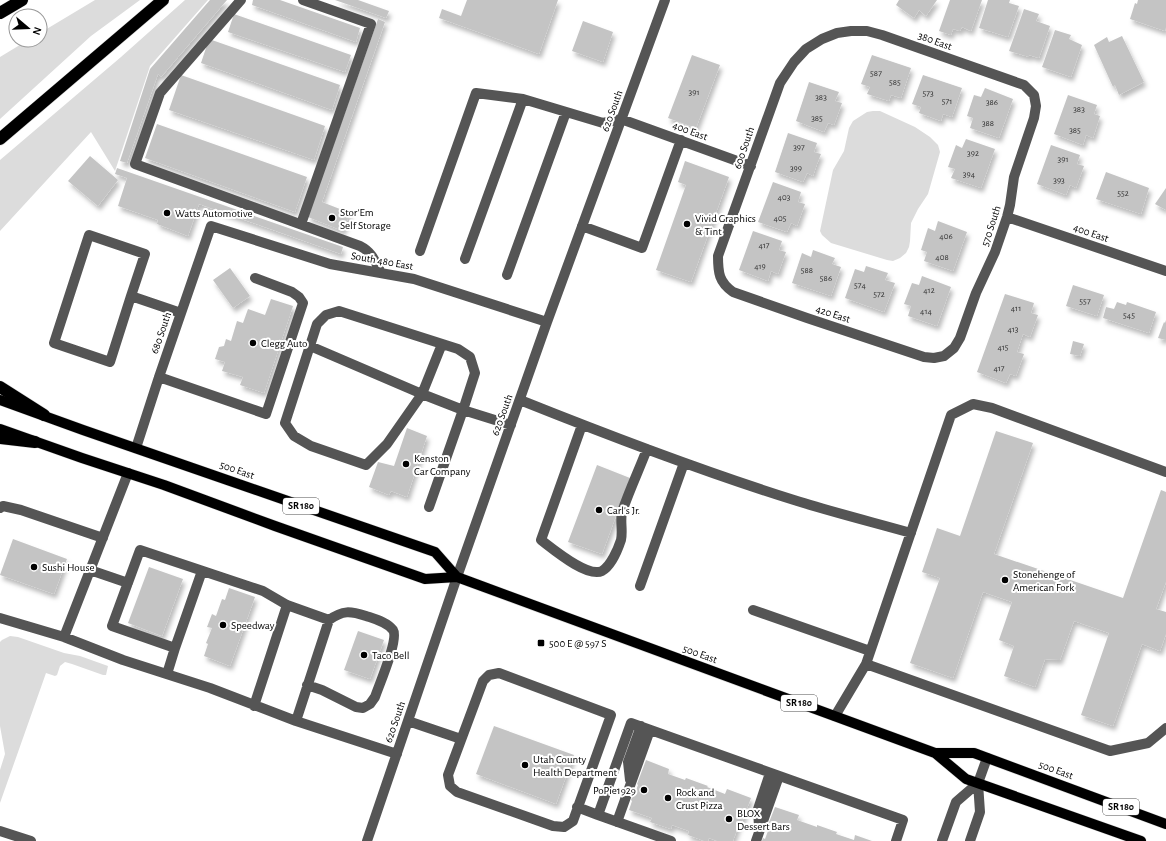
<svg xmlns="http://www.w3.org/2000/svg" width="1166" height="841" viewBox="0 0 1166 841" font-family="'Alegreya Sans',sans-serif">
  <defs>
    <filter id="shadow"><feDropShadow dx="2.5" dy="4.5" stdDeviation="2" flood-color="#0004"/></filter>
  </defs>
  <rect width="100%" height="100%" fill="#fff"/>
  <path fill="#dcdcdc" d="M95,0H140L91,36L0,119V57L28,40H40V33Z
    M185,0H208L150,66L115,171L91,132L0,231V160L121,57Z
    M873,111H880L915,127L930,137L938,145L940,152L928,194L918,209L911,223L910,241L909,247L906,253L900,258L893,261L887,260L831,243L822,235L820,231L833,170L844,151L849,128L853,121L867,112Z
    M10,636L18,637L64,653L80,656L108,666L106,675H103L72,664L65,662L60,666L57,675L55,676L46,673L0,803V770L5,754L0,726V642L2,640Z"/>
  <path fill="#c4c4c4" filter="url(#shadow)" d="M210,0H227L161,77L158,74L127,163L120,161L150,69Z
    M253,0H280L360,28L356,42L252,5Z
    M335,0H358L389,11L386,18Z
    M467,0H558L539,54L439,18L442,9L461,16Z
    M899,0H937L926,16L919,10L914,18L896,5Z
    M950,0H982L971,31L962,27L960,31L953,29L951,35L939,31Z
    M988,0H1010L1009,3L1019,6L1008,37L979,28Z
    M1138,0H1166V27L1165,31L1130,19L1135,3L1137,4Z
    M1024,9L1039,14L1036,21L1050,26L1039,58L1029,55V57L1009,51Z
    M234,14L351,55L345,72L228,32Z
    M378,19L385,22L322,202L350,213L343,231L308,217Z
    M583,21L613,32L603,62L572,51Z
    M1055,30L1071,35L1069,39L1082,45L1071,77L1042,67Z
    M1122,36L1144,82L1119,95L1115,85L1113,87L1094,45L1107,37L1109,42Z
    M209,39L340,85L332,110L201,63Z
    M692,55L720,65L696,128L668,118Z
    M872,55L911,68L901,98L891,95L889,101L867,94L870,87L861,84Z
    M181,75L325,126L314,160L169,110Z
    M923,75L962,88L952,117L943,114L941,121L919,113L921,107L912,104Z
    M809,82L839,92L835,101L842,103L834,125L828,123L824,132L796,121Z
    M985,88L1013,99L999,138L970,128L973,118L967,116L974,95L981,97Z
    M1068,95L1097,105L1094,114L1100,116L1093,138L1086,135L1083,145L1054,134Z
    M157,124L307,177L295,212L145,158Z
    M788,133L817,143L814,152L821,154L817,164L813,176L807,173L803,182L775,172Z
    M966,139L995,149L981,188L951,178L955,169L948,167L956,145L962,148Z
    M1051,145L1080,155L1077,164L1084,166L1076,188L1070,185L1066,195L1037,184Z
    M90,156L118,180L98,206L68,181Z
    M685,161L729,177L691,282L656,270L686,185L678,182Z
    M117,168L343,247L341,254L199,204L188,236L157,224L158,220L118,206L127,178L115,174Z
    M1106,172L1149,188L1141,214L1096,199Z
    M773,182L801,192L798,202L805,204L797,226L791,223L787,232L758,222Z
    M1166,188V210L1155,204Z
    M938,221L967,232L953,271L924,261L927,252L921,250L928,228L935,231Z
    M753,231L782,241L779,250L786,252L778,274L771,271L768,281L739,270Z
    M813,250L835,258L832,264L841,267L831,296L792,283L802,253L811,257Z
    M866,266L888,273L885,280L895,283L884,312L845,298L855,269L864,272Z
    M230,268L250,296L233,308L213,280Z
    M922,276L951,287L937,326L908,316L911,306L904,304L912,283L919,285Z
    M1073,285L1104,295L1097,316L1066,306Z
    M1005,294L1034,303L1031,313L1038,315L1030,337L1023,334L1017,352L1024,354L1016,376L1010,374L1006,383L977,372Z
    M271,299L293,306L264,393L240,385L243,377L222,371L225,362L215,359L219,347L224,346L226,339L231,341L237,321L243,323L248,309L265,315Z
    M1117,302L1126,305L1127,302L1156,312L1149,333L1103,318L1106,307L1114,309Z
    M1166,320V340L1158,338L1164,322L1165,323Z
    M1073,341L1084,344L1080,356L1070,354Z
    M407,428L427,436L407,497L391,491L389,495L369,487L378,462L394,466Z
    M996,431L1033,443L994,554L1123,598L1161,490L1166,492V582L1156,609L1166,612V634L1160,651L1142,644L1113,726L1081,715L1109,633L1074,621L1060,660L1045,659L1035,687L1004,676L1014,646L999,640L1012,602L983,592L953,678L910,663L940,578L922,572L937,528L960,536Z
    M597,465L630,478L602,554L568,542Z
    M13,539L67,559L54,594L0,575Z
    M149,567L183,579L162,636L128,623Z
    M229,588L255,597L230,666L204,656L208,644L206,643L212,628L207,627L212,614L216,616L222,599L225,600Z
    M358,631L384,640L370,679L344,670Z
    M494,726L574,755L556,804L476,774Z
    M646,760L669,769L668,774L685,780L686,778L708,786L707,787L725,794L727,789L751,798L742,822L740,821L733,841H717L709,838L708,841H704L688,835L689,831L672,825L671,829L650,822L652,818L629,810L632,801L631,800L634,792L635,793L638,785L637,784Z
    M775,807L799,815L797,820L817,827V825L837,832L836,834L854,840L855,835L872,841H762L763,838L765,839L768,831L766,830Z"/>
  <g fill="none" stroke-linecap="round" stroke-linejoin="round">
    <g stroke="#dbdbdb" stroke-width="11">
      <path id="major" d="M0,400L83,430L435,552L457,577
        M0,429L82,458L164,485L275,526L425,579L457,577L935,753L966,779L1141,841
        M935,753H974L1166,824"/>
    </g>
    <g stroke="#dbdbdb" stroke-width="13">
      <path id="highway" d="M0,13L22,0
        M0,139L163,0
        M0,387L44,415
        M0,438L35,442"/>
    </g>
    <path stroke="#555" stroke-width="10" d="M241,0L160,93L135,164L360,246C372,252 375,261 381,273
      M851,31H867L882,35L1024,85L1034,95L1036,106L1034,118L1014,177L1010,205L1007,217L995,252L976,293L960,338L954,348L944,356L934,358L924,357L807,318L733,292C719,282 718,273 718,256L780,83L794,62L806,49L822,39L837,33Z
      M1007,217L1166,271
      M301,224L371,24L303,0
      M582,226L642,248L681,140
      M420,251L476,93L523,99L603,123L621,119L751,166
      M465,259L523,99
      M507,275L566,112
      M131,296L145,254L89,235L54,343L110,362L131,296L181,313
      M339,311L458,349L470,357L475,373L463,410L422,394L387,444L366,465L311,446L294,436L285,423L317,324L326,315Z
      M310,346L422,394L442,344
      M159,377L266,414L303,303L299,297L292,292L255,278
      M520,400C610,436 701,471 794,500C832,512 872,522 911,533
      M582,425L541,540C553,549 587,578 602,571C611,566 618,549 621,540C623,531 620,521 622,512C629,491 639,470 647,449
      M136,448L159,377L211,226L330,264L414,279L547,322
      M429,507L463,410L511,425
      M0,508L3,506L21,510L103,538
      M90,570L128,583
      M640,586L684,463
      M753,610L870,651
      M0,618L64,637L123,660L210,688L296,721L397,754
      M64,637L128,473
      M175,648L202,571
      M866,664L1110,751L1148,743L1166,728
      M499,673L611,715L573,821L564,827L553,826L457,792L450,786L448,775L483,681L489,675Z
      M167,674L175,648L112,626L140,550L263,591L287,605L329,620L296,721
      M307,685L322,690L356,707L363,708L370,704L375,697C379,685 399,639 393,630C387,622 375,619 366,616C350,611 343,610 329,620
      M254,706L287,605
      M835,716L866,664L951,415L973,404L992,408L1166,472
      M408,721L461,739
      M630,780L628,762L641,726
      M577,807L598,815
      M617,822L650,730
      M759,827L758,809L770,773
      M0,831L31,841
      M367,841L457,577L547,322L665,0
      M671,841L598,815L631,723L903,820L896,841
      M756,841L779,776
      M942,841L956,802L978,783
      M970,841L980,812L978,783L987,758"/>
    <use href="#major" stroke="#000" stroke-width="10"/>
    <use href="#highway" stroke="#000" stroke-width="12"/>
  </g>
  <g fill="#000" stroke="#fff" stroke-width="1.5">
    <circle cx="167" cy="213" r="4"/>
    <circle cx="332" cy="218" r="4"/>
    <circle cx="687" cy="224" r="4"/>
    <circle cx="253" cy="343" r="4"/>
    <circle cx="406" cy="464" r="4"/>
    <circle cx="599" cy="510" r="4"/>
    <circle cx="34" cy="567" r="4"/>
    <circle cx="1005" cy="580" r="4"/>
    <circle cx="223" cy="625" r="4"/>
    <rect x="537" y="639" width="8" height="8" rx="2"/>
    <circle cx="364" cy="655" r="4"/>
    <circle cx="525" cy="765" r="4"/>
    <circle cx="644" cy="790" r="4"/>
    <circle cx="668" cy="798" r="4"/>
    <circle cx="729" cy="819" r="4"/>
  </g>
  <g text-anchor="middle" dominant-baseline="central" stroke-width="4" stroke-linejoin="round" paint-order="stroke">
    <g font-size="9" fill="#313131">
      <text x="876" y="73">587</text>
      <text x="895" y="82">585</text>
      <text x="694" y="92">391</text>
      <text x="928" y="93">573</text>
      <text x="821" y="97">383</text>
      <text x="947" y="101">571</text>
      <text x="992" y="102">386</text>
      <text x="1079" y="109">383</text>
      <text x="817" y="118">385</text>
      <text x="988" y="123">388</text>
      <text x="1075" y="130">385</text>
      <text x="799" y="147">397</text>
      <text x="973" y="153">392</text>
      <text x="1063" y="159">391</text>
      <text x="796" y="168">399</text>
      <text x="969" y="174">394</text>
      <text x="1059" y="180">393</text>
      <text x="1123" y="193">552</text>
      <text x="784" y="197">403</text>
      <text x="780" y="218">405</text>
      <text x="946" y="236">406</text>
      <text x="764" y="245">417</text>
      <text x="942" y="257">408</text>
      <text x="760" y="266">419</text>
      <text x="807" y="270">588</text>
      <text x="826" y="278">586</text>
      <text x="860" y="285">574</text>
      <text x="929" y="290">412</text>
      <text x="879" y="294">572</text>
      <text x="1085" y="301">557</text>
      <text x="1016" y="308">411</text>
      <text x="926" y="311">414</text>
      <text x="1129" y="315">545</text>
      <text x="1013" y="329">413</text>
      <text x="1003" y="347">415</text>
      <text x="999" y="368">417</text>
    </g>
    <g fill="#fff" stroke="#4c4c4c" stroke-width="1">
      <rect x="283" y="498" width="36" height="16" rx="3"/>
      <rect x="781" y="695" width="36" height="16" rx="3"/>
      <rect x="1103" y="799" width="36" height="16" rx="3"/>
    </g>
    <g font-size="10" font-weight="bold" fill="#000">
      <text x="301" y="506">SR 180</text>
      <text x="799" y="703">SR 180</text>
      <text x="1121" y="807">SR 180</text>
    </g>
    <g font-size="11" fill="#000" stroke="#fff">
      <text transform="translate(935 41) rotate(20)">380 East</text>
      <text transform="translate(612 111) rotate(-70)">620 South</text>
      <text transform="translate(690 131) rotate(20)">400 East</text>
      <text transform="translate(744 148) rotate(-71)">600 South</text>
      <text transform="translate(991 226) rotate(-72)">570 South</text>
      <text transform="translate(1091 233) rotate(19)">400 East</text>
      <text transform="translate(382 261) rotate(10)">South 480 East</text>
      <text transform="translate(833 314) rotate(18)">420 East</text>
      <text transform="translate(161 333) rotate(-71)">680 South</text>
      <text transform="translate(502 415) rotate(-70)">620 South</text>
      <text transform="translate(237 470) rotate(19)">500 East</text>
      <text transform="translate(700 654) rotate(20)">500 East</text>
      <text transform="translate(395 722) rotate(-71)">620 South</text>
      <text transform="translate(1056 770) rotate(20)">500 East</text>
    </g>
    <g font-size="11" fill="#000" stroke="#fff" text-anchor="start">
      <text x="340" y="212">Stor'Em<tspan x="340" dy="13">Self Storage</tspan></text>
      <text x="175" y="213">Watts Automotive</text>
      <text x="695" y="218">Vivid Graphics<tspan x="695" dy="13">&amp; Tint</tspan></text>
      <text x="261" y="343">Clegg Auto</text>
      <text x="414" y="458">Kenston<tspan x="414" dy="13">Car Company</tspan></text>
      <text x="607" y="510">Carl's Jr.</text>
      <text x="42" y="567">Sushi House</text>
      <text x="1013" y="574">Stonehenge of<tspan x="1013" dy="13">American Fork</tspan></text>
      <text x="231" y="625">Speedway</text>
      <text x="549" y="643">500 E @ 597 S</text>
      <text x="372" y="655">Taco Bell</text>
      <text x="533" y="759">Utah County<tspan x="533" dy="13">Health Department</tspan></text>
      <text x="636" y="790" text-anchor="end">PoPie1929</text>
      <text x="676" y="792">Rock and<tspan x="676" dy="13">Crust Pizza</tspan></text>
      <text x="737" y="813">BLOX<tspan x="737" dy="13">Dessert Bars</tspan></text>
    </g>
  </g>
  <g transform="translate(28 28) rotate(109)"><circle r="19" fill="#ffffff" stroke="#999999"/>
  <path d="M0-3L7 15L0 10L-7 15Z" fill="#000000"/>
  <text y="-6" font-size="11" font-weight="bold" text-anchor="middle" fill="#000000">N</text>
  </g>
</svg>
